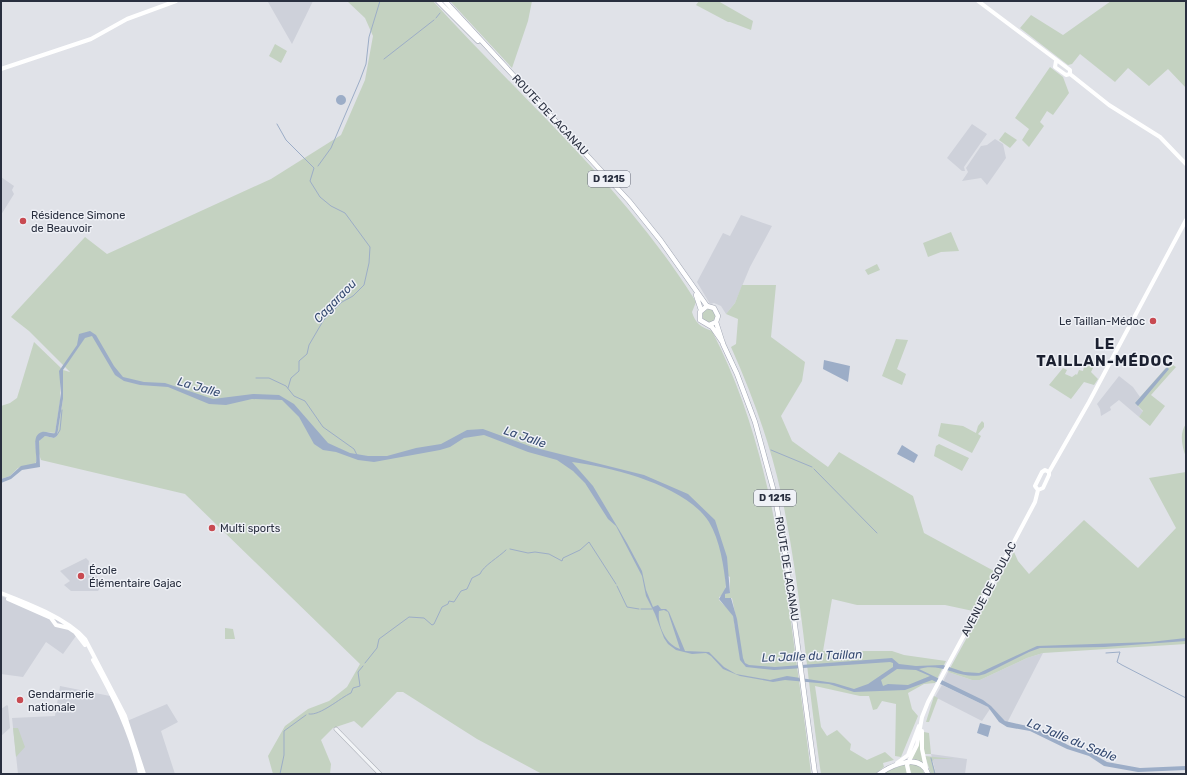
<svg xmlns="http://www.w3.org/2000/svg" width="1187" height="775" viewBox="0 0 1187 775" font-family="Rubik,sans-serif">
  <rect width="100%" height="100%" fill="#e0e2e8"/>
  <path fill="#ced1da" d="M270,1H313L292,44L268,2Z
    M972,124L987,134L964,167L965,171H962L947,158Z
    M995,139L1003,144L1006,158L987,185L981,178L962,181L968,172L966,168L981,146L987,145Z
    M1,177L14,186L12,190L14,194L1,215Z
    M741,215L772,226L750,267L735,303L726,314L721,306L714,303L710,304L697,282L723,233L730,236Z
    M1119,376L1133,387L1140,397L1135,403L1143,412L1139,417L1119,400L1110,407L1111,410L1101,416L1100,409L1097,404Z
    M86,558L89,561L88,571H94L101,586L98,591H71L64,585L70,581L60,571Z
    M1,596L47,615L72,628L76,636L63,654L46,642L23,677L1,674Z
    M1043,653L1007,723L987,703L943,682L948,672L972,680H980L1027,658Z
    M942,685L988,707L990,709L982,721L935,697Z
    M60,686L110,696L127,721L167,704L178,722L161,731L175,774H18L12,718L55,716Z
    M7,705L8,706L10,728L1,736V709Z
    M931,754L967,759L965,774H936Z"/>
  <path fill="#c4d2c1" fill-rule="evenodd" d="M347,1H433C521,98 622,185 693,297L696,302L692,312C695,323 701,327 712,331C758,420 776,517 790,615C797,668 805,721 811,774H542L477,739L403,692H397L362,728L354,721L333,728L321,740L331,764L330,774H273L268,756L285,726L308,709L329,701L347,687L360,664L185,494L41,460C38,451 35,440 45,436L54,438L57,436L63,399V370L70,372L29,331L11,317L85,237L107,254L271,179L341,135L365,80L373,36L365,18ZM725,574L730,577V592L725,594V598H732L738,628L735,627L733,614L719,600V597C728,592 726,583 725,574Z
    M450,1H532L528,21L512,68Z
    M699,1H718L753,21L751,30L730,22H728L696,5Z
    M1111,1H1186V88L1168,69L1149,86L1128,68L1115,82L1080,54L1072,64L1068,65L1020,28L1031,15L1063,35Z
    M275,44L287,51L281,63L269,56Z
    M1050,67L1063,77L1069,93L1053,115L1047,111L1040,122L1044,126L1029,147L1022,140L1029,129L1015,118Z
    M1005,132L1017,140L1010,148L999,140Z
    M951,232L959,251L941,252L928,257L923,243Z
    M877,264L880,270L868,275L865,270Z
    M742,285H776L771,337L805,362L802,381L781,416L792,441L828,467L839,452L913,496L924,533L994,571L973,611L945,605H857L832,599L823,651H892L904,655L946,661L935,683L924,684L908,693L912,709L918,716L901,757L895,756L896,704L882,701L877,709L873,710L869,696H860L815,686L821,727L827,736L837,730L851,744L850,750L867,760L885,752L894,760L883,763L884,767L875,774H821C807,681 801,585 781,493C770,443 752,394 731,347L736,344L738,319L726,314L735,303Z
    M702 316a7 7 0 1 1 14 0a7 7 0 1 1-14 0Z
    M896,339L908,340L897,369L906,374L902,385L882,376Z
    M34,342L61,368L60,401L55,433L44,432L35,443L37,460L35,464L18,468L10,476L1,479V406L10,403L17,398Z
    M1091,360L1096,362L1091,372L1098,379L1094,385L1084,382L1071,399L1049,385L1063,368L1067,370L1065,374L1072,377L1076,374L1077,375L1079,370L1083,371L1085,362L1090,364Z
    M1170,363L1176,367L1151,395L1165,406L1150,426L1139,417L1143,411L1135,403Z
    M982,421L984,423V427L978,434L981,436L972,453L938,436L941,423L963,426L976,433L978,426Z
    M1186,424V457C1182,447 1179,433 1186,424Z
    M939,444L969,458L962,471L934,456L936,446Z
    M1186,472V644L1043,653L1027,658L980,680H972L948,672L1014,552L1018,561L1029,574L1084,520L1138,568L1176,528L1149,478Z
    M225,628L233,629L235,639H225Z
    M934,696L938,698L929,722H926Z
    M13,728H18L25,747L16,757Z
    M924,732L929,733L931,754H924Z
    M920,735L923,763L911,760Z
    M925,756L954,759H934L932,762L936,774H931Z
    M911,763L920,766L925,774H911L909,765Z
    M905,764L907,774H881Z"/>
  <path fill="#9cadc7" fill-rule="evenodd" d="M336 100a5 5 0 1 1 10 0a5 5 0 1 1-10 0Z
    M90,331L96,335L114,366L123,377L144,382L165,383L213,399L253,394L279,395L294,404L328,443L350,453L368,456H387L416,448L441,444L467,430L483,429L532,447L644,475L688,494L715,520L727,557L730,593L725,594V598H731L737,619L743,658L745,663L749,665L775,667L892,658L899,664L916,666L943,665L964,672L979,673L1037,646L1150,642L1186,638V641L1104,647L1040,648L1029,652L985,674C962,682 942,661 919,669L983,700L991,706L1005,721L1032,727L1072,747L1088,751L1107,762L1140,768L1186,766V770L1138,772L1104,766L1089,756L1067,749L1030,731L1007,727L999,722L988,707L932,680L905,690L854,692L829,684L785,680L773,682L740,676L723,669L711,656L706,653L692,654L676,650L668,644L664,638L655,614L646,596L642,576L616,526L608,519L585,483L573,471L557,460L528,452L484,435L464,438L450,447L440,450L374,462L358,460L336,452L323,450L314,444L299,417L282,400L252,399L226,405L209,404L168,387L140,385L124,381L115,375L92,336L85,338L63,370V399L57,436L54,438L45,436L39,441L40,467L22,470L11,479L1,483V479L10,476L21,466L36,463C38,455 30,435 42,432C46,431 51,434 55,433L61,393L59,371L77,345L79,334ZM572,462C613,467 686,486 709,522C720,540 724,567 726,587L719,599L733,616L740,660L746,667L774,670L890,662L893,663V667L868,684L854,689L834,683L787,676L770,680L736,674L724,667L709,652L685,651L669,612L666,609H661L658,605L653,607L646,590L642,571L627,543L593,486ZM664,610L668,612L680,649C666,645 657,625 659,611ZM897,669L916,670L930,676L908,685L888,684L883,686L881,680Z
    M824,360L850,366L848,382L823,369Z
    M1167,367L1169,369L1138,406L1135,403Z
    M902,445L918,455L914,463L897,454Z
    M980,723L991,726L988,737L977,733Z"/>
  <g fill="none" stroke-linecap="round" stroke-linejoin="round">
    <path stroke="#9cadc7" stroke-width="1" d="M436,18L440,13
      M384,59L434,20
      M277,124L286,140L314,168L310,181L320,197L331,206L345,213L370,247L369,263L364,285L353,296L342,302L323,321L309,345L307,354L299,361V371L291,378L288,388
      M318,166L331,148L360,80L366,64L369,37L380,1
      M256,378H269L286,386L294,396L305,401L323,427L354,449L357,455
      M57,435L60,430L62,410
      M771,450L812,467
      M814,469L877,533
      M510,549L528,553L535,552L549,554L562,561L563,558L580,550L589,542L616,584
      M617,586L627,607L639,609
      M641,609H652
      M1106,653L1120,652L1117,662L1122,665L1186,698
      M365,663L377,648L379,639L409,617L424,618L432,625L434,624L442,607L448,604L449,601L454,602L461,591L467,589L472,578L480,574C483,566 499,557 506,550
      M309,714C320,716 340,698 351,693L353,688L360,686L358,672L363,666
      M931,758L935,774
      M280,774L284,755V731L306,715"/>
    <g stroke="#a5a9b2" stroke-width="4.5">
      <path id="tertiary" d="M336,729L380,774"/>
    </g>
    <g stroke="#a0a6b3" stroke-width="5.5">
      <path id="primary" d="M438,1L478,41
        M445,1L629,201L661,241L707,306
        M696,295L701,310
        M716,322L723,344L737,374L755,422L774,492L785,552L815,774
        M709,325L716,322L718,316L714,308L707,306L700,312V320L712,327L723,343
        M879,774C892,765 920,752 928,774"/>
    </g>
    <use href="#tertiary" stroke="#f2f4f7" stroke-width="3.5"/>
    <path stroke="#fff" stroke-width="4" d="M978,1L1070,70V74
      M1056,61L1055,67L1066,75L1070,74
      M1,69L91,39L127,19L176,1
      M1070,74L1109,105L1160,137L1186,164
      M1038,490L1035,486L1042,472L1045,470L1049,472
      M1,593C27,603 66,618 85,639L125,716L144,774
      M8,599L51,618L56,625L69,628L75,632L85,645
      M93,660C113,695 132,734 140,774
      M922,731V749L926,768
      M897,763L908,755L919,726
      M909,774L907,765L917,745L922,717L928,702L1008,553L1035,502L1038,490L1043,488L1049,475V472L1089,402L1186,220"/>
    <use href="#primary" stroke="#fff" stroke-width="4.5"/>
  </g>
  <g fill="#c84a51" stroke="#eff1f6" stroke-width="1.5">
    <circle cx="23" cy="221" r="4"/>
    <circle cx="1153" cy="321" r="4"/>
    <circle cx="212" cy="528" r="4"/>
    <circle cx="81" cy="576" r="4"/>
    <circle cx="20" cy="700" r="4"/>
  </g>
  <g text-anchor="middle" dominant-baseline="central" stroke-width="3" stroke-linejoin="round" paint-order="stroke">
    <g fill="#eff1f6" stroke="#646976" stroke-width="1">
      <rect x="588" y="171" width="42" height="16" rx="3"/>
      <rect x="754" y="490" width="42" height="16" rx="3"/>
    </g>
    <g font-size="10" font-weight="bold" fill="#292f3f">
      <text x="609" y="179">D 1215</text>
      <text x="775" y="498">D 1215</text>
    </g>
    <g font-size="11" fill="#292f3f" stroke="#eff1f6">
      <text transform="translate(550 115) rotate(47)">ROUTE DE LACANAU</text>
      <text transform="translate(787 569) rotate(81)">ROUTE DE LACANAU</text>
      <text transform="translate(989 589) rotate(-62)">AVENUE DE SOULAC</text>
    </g>
    <g font-size="11" fill="#292f3f" stroke="#eff1f6" text-anchor="start">
      <text x="31" y="215">Résidence Simone<tspan x="31" dy="13">de Beauvoir</tspan></text>
      <text x="1145" y="321" text-anchor="end">Le Taillan-Médoc</text>
      <text x="220" y="528">Multi sports</text>
      <text x="89" y="570">École<tspan x="89" dy="13">Élémentaire Gajac</tspan></text>
      <text x="28" y="694">Gendarmerie<tspan x="28" dy="13">nationale</tspan></text>
    </g>
    <g font-size="12" font-style="italic" fill="#354a71" stroke="#eff1f6">
      <text transform="translate(335 301) rotate(-46)">Cagaraou</text>
      <text transform="translate(199 387) rotate(16)">La Jalle</text>
      <text transform="translate(525 437) rotate(19)">La Jalle</text>
      <text transform="translate(812 656) rotate(-2)">La Jalle du Taillan</text>
      <text transform="translate(1072 740) rotate(22)">La Jalle du Sable</text>
    </g>
    <g font-size="15" font-weight="bold" letter-spacing="1" fill="#1b2030" stroke="#eff1f6">
      <text x="1105" y="344">LE<tspan x="1105" dy="17">TAILLAN-MÉDOC</tspan></text>
    </g>
  </g>
  <rect width="1187" height="775" fill="none" stroke="#292f3f" stroke-width="4"/>
</svg>
